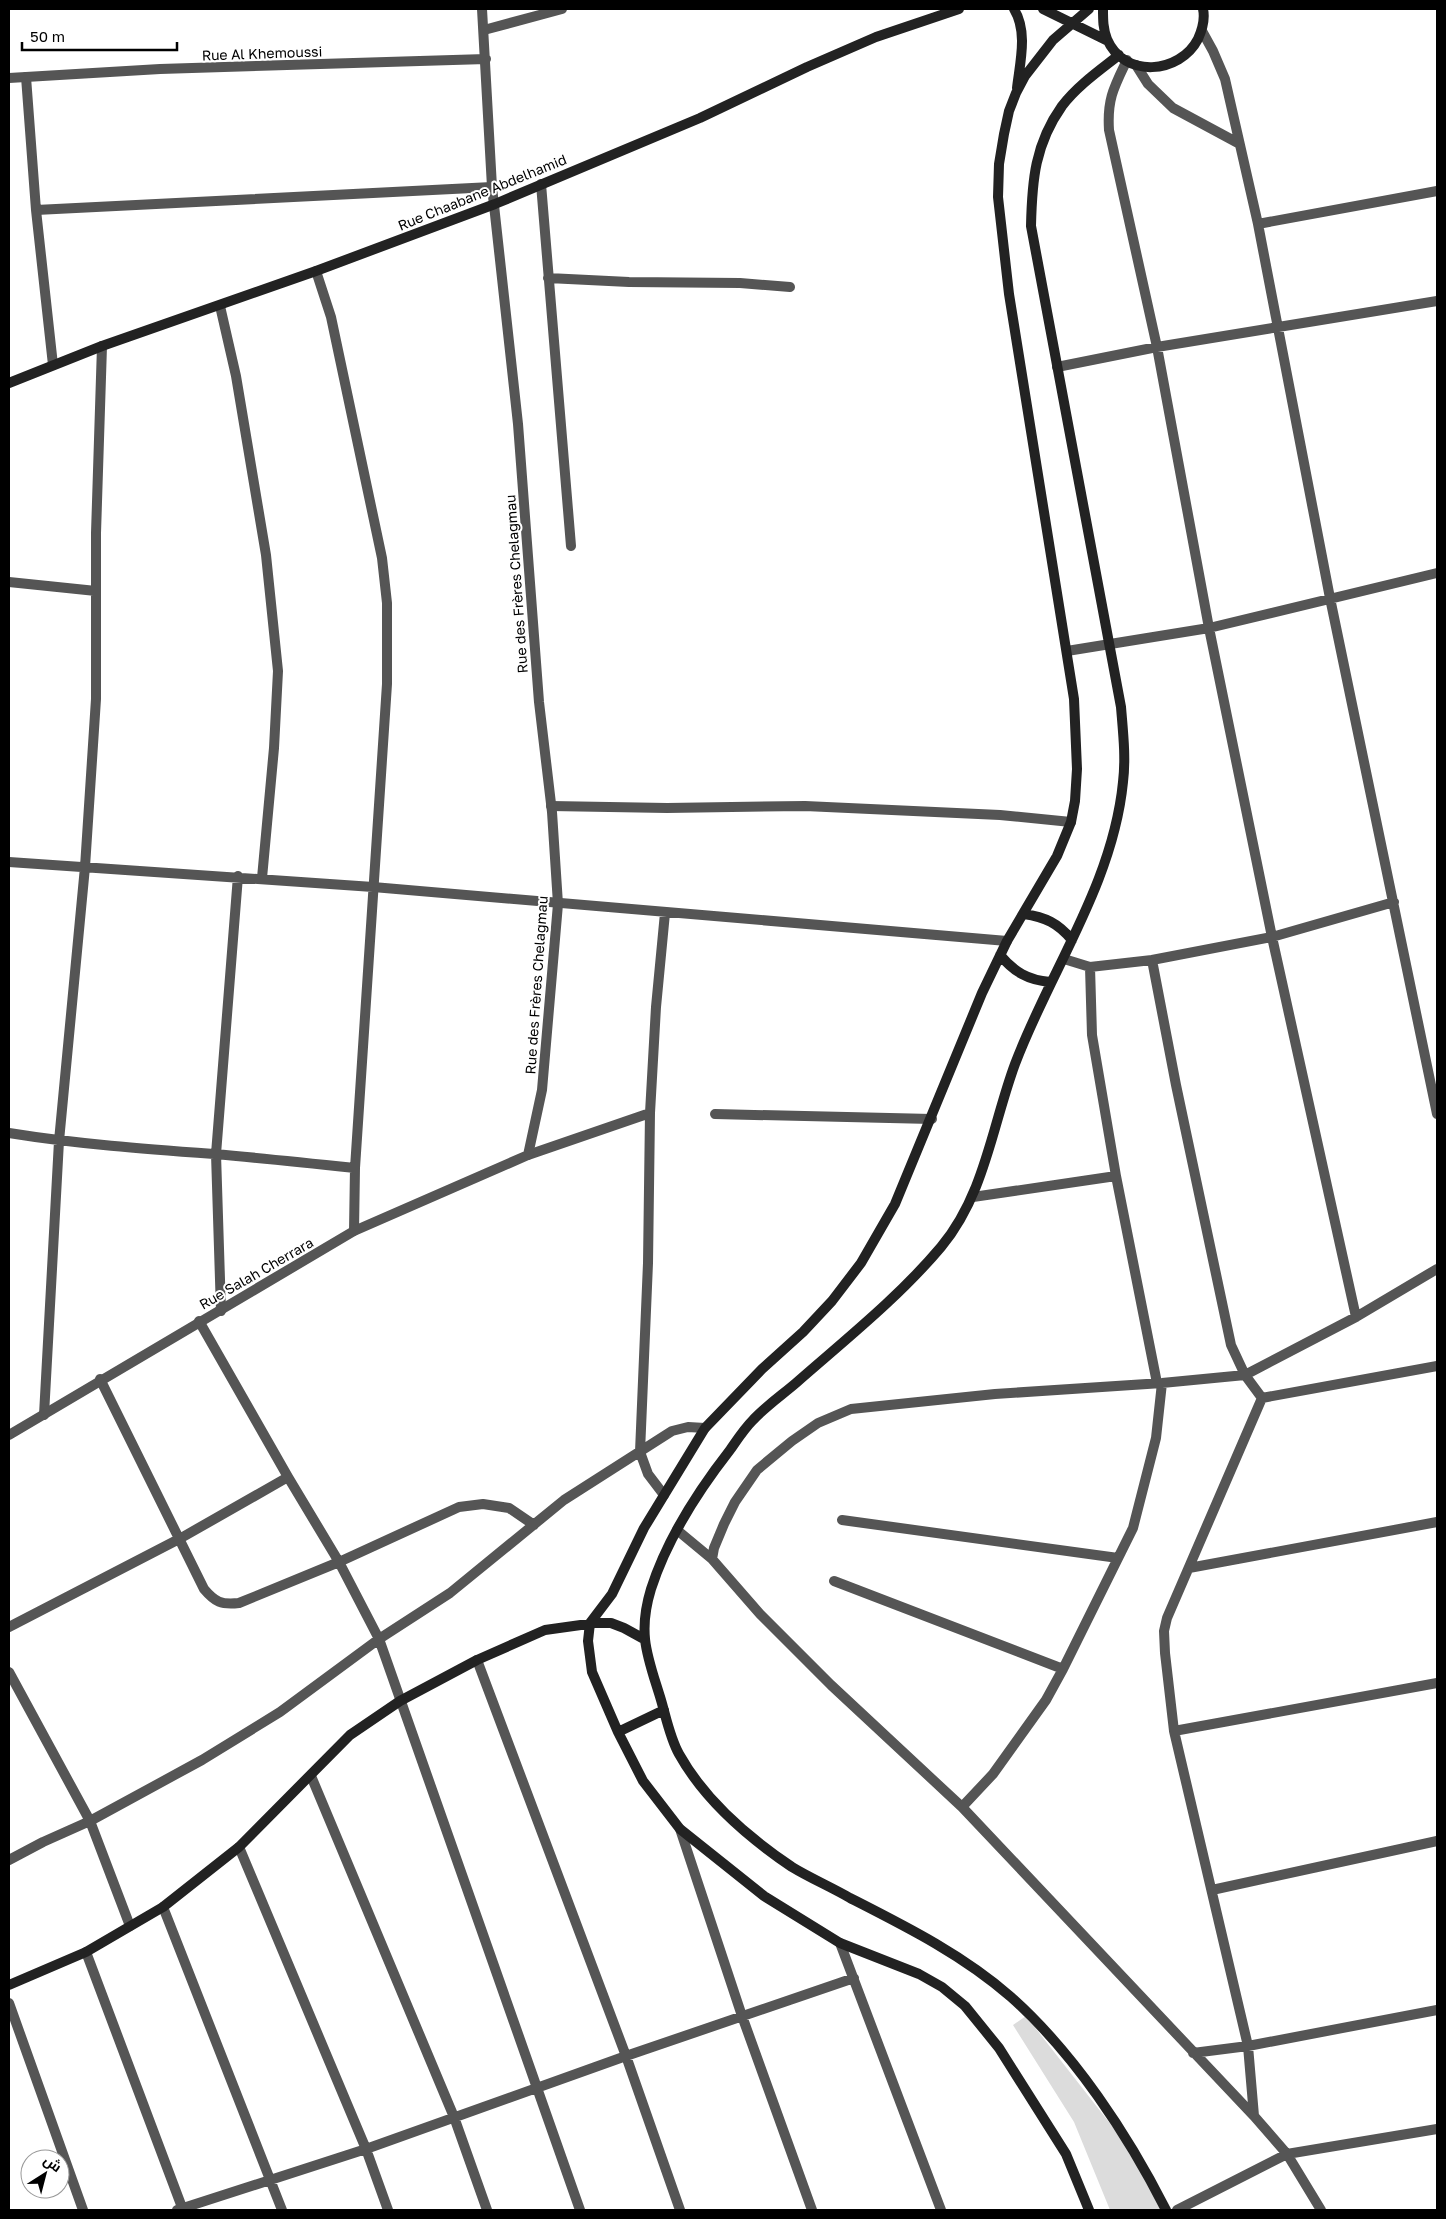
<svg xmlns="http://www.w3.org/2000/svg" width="1446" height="2219" viewBox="0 0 1446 2219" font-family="'Golos Text',Cairo,sans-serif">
  <rect width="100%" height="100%" fill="#fff"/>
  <path fill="#dcdcdc" d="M1026,2016L1137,2158L1164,2210H1110L1074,2122L1013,2025Z"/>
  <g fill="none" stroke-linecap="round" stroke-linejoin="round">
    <path stroke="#555" stroke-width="10" d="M484,30L562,9
      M1202,31L1213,51L1225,79L1258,224L1330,598L1437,1114
      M1127,60C1114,87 1107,99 1109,130L1157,347L1209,628L1272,937L1356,1317
      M1136,65L1148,84L1173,108L1238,143
      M26,77L36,210L53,365
      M541,184L571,546
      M36,210L492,187
      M1258,224L1437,191
      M316,271L331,317L382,558L387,603V684L355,1168L354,1231
      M548,278L629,282L740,283L790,287
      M220,306L236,376L266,555L278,671L274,748L262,878
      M1057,367L1157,347L1437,301
      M9,582L96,591
      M1067,651L1209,628L1437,573
      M551,806L667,808L805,806L1000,815L1071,822
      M9,862L373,887L1007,941
      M1064,959L1090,967L1152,960L1272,937L1394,902
      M1152,960L1176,1085L1231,1345L1245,1375L1262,1398
      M1090,967L1092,1035L1116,1176L1157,1383
      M715,1114L932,1119
      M9,1133C77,1144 145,1149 214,1154C261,1158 308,1163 355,1168
      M528,1155L650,1113
      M973,1197L1116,1176
      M221,1311L216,1154L238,876
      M199,1321L288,1477L339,1562L379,1639L580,2210
      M100,1379L204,1589C215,1602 221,1605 239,1603L339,1562L459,1507L483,1504L509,1508L534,1525
      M1262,1398L1437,1366
      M44,1415L59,1141L85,867L96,699V533L102,346
      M664,1495L648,1474L640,1452L648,1263L650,1113L656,1007L665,913
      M842,1520L1118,1558
      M677,1530L712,1559
      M1189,1568L1437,1522
      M834,1581L1063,1669
      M9,1627L181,1538L288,1477
      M477,1660L626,2056L680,2210
      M9,1672L90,1821L130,1926
      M1174,1731L1437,1683
      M311,1776L454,2117L487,2210
      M962,1807L993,1774L1046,1700L1063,1669L1133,1528L1156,1438L1162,1383
      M680,1829L742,2016L812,2210
      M239,1847L366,2149L388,2210
      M9,1860L43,1842L90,1821L202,1760L280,1712L379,1639L450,1593L564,1500L672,1431L688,1427L705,1428
      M1212,1890L1437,1841
      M163,1907L282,2210
      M840,1943L941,2210
      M86,1952L183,2210
      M9,2003L83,2210
      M1193,2053L1248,2046L1437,2010
      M1254,2116L1248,2046L1174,1731L1165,1653L1164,1631L1167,1618L1262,1398
      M177,2210L366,2149L626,2056L854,1978
      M1177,2210L1287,2154L1437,2129
      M1321,2210L1287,2154L1254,2116L962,1807L831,1685L760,1614L712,1559L714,1548L724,1524L735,1502L757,1470L792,1441L818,1423L851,1409L995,1394L1162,1383L1245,1375L1356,1317L1437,1269"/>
    <path stroke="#555" stroke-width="10" d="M9,78L160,69L486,59
      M9,1435L354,1231L528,1155L542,1090L558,904L552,812L539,702L518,424L492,187L482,9"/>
    <path stroke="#222" stroke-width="10" d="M1014,9C1028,32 1020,62 1017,88
      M1043,9L1108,41
      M1089,9L1053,40L1025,76L1016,93L1009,111L1004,134L999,164L998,197L1009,294L1074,699L1077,769L1075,801L1071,822L1057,856L1007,941L982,993L895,1204L861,1263L832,1301L803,1332L762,1369L705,1428L644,1528L612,1594L590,1623L588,1641L592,1672L618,1732L643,1781L680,1829L764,1896L840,1943L919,1974L942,1987L965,2006L999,2048L1066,2154L1089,2210
      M1103,9C1103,20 1103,29 1107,39C1124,79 1180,74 1198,39C1202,30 1205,18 1203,9
      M1119,55C1100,70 1077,86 1062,106C1035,144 1032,180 1031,226L1121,707C1123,732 1126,757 1123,782C1113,884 1050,971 1015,1064C992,1126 985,1194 941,1247C899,1297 845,1340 796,1383C782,1395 766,1406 753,1420C744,1429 737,1440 730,1450C698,1491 667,1539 651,1589C637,1635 648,1657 661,1700C666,1717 670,1738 679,1754C704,1799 749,1838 792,1867C810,1878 831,1887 850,1898C907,1927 963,1955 1011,1997C1074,2053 1128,2135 1166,2210
      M9,383L102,346L316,271L495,204L700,118L807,67L876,37L959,9
      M1024,914C1045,917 1058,923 1072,940
      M1000,955C1014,972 1028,980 1050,982
      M618,1732L664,1710
      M9,1985L86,1952L163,1907L239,1847L350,1735L400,1701L477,1660L545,1630L595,1623H611L624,1628L644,1639"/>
  </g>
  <g text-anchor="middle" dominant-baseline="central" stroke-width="4" stroke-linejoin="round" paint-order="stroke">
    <g font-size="14" fill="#000" stroke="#fff">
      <text transform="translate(262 53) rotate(-2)">Rue Al Khemoussi</text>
      <text transform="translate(482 192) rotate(-22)">Rue Chaabane Abdelhamid</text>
      <text transform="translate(516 584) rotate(-94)">Rue des Frères Chelagmau</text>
      <text transform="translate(536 985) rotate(-86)">Rue des Frères Chelagmau</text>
      <text transform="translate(256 1273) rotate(-30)">Rue Salah Cherrara</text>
    </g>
  </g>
  <rect width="1446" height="2219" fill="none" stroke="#000000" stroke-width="20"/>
  <g transform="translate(45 2174) rotate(36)"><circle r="24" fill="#ffffff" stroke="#999999"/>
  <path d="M0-4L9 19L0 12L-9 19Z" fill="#000000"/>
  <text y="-8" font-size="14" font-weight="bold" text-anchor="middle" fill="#000000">ش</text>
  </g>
  <path d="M22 42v8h155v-8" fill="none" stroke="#000000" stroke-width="2.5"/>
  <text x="30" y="42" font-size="15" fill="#000000" stroke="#ffffff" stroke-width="4" paint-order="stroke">50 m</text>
</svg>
